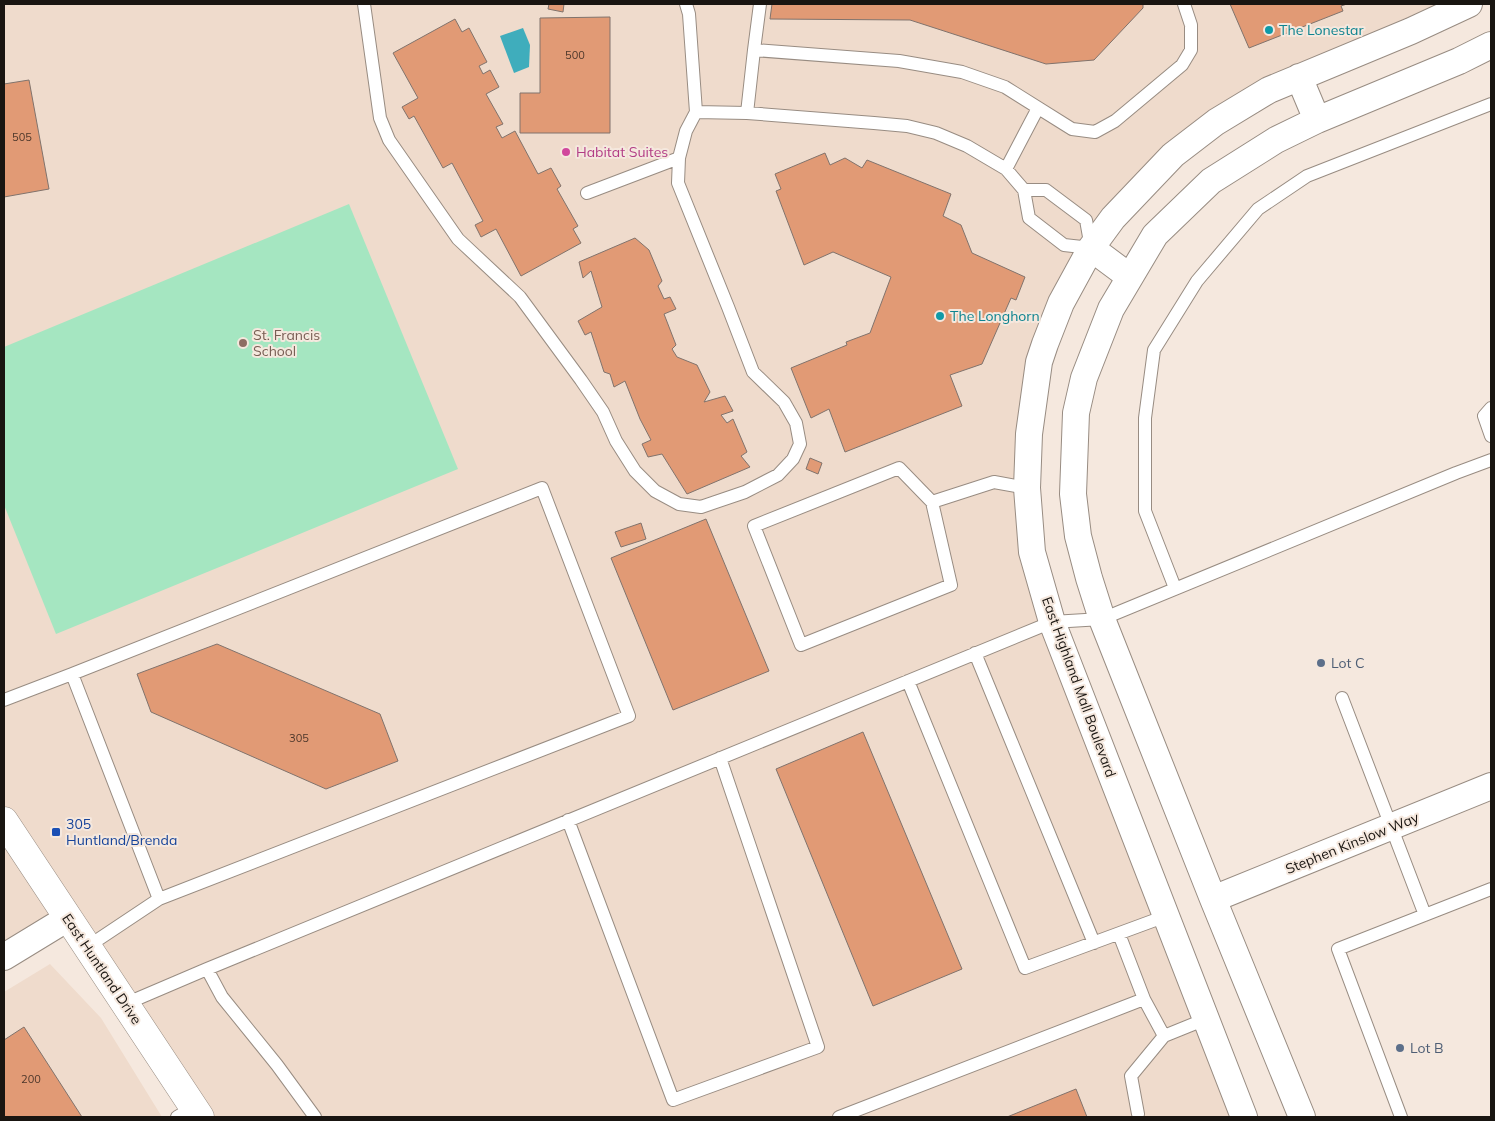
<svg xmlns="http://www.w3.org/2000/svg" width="1495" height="1121" viewBox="0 0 1495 1121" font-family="Mulish,sans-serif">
  <rect width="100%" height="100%" fill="#f5e8de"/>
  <path fill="#efdbcc" d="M4,4H1469L1269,90L1113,218L1039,362L1032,552L1244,1117H200L68,918L4,957Z
    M50,964L101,1018L162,1117H4V992Z"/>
  <path fill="#a5e6c1" d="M349,204L458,469L56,634L4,505V347Z"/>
  <path fill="#3fadbc" d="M523,28L530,45L529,67L514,73L500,36Z"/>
  <path fill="#e19a75" stroke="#81736c" d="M549,4H564L563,12L548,9Z
    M772,4H1143V8L1094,60L1046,64L910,20L770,19Z
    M1230,4H1347L1341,6L1343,11L1249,48Z
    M610,17V133H520V93H540V18Z
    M455,19L462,32L469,28L487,62L479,66L483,74L490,70L499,87L486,94L503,124L496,127L502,138L515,131L538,174L551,168L561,186L557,189L578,226L573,229L581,243L521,276L496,229L481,237L475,225L483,221L452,163L443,168L414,116L409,119L402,107L418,98L393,53Z
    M29,80L49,189L4,197V84Z
    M825,153L830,165L845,158L862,168L867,160L951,194L943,216L961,225L972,253L1025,277L1016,300L1011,298L982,364L950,375L962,406L845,452L829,409L811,418L791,368L847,345L846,342L870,333L891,277L833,252L804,265L776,191L781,189L775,174Z
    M635,238L649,250L662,281L658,286L664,299L670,297L676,309L664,314L676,345L672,349L677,357L697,365L710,392L704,402L725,396L733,411L721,415L727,423L733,419L747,452L741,456L750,467L687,494L662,454L648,457L642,444L651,440L640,419L625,381L614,387L610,374L604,372L591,332L585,335L578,321L602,307L591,271L583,278L579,262Z
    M810,458L822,463L818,474L806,469Z
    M706,519L769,671L673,710L611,558Z
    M641,523L646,539L621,547L615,532Z
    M217,644L380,714L398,761L326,789L151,712L137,674Z
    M863,732L962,969L873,1006L776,769Z
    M24,1027L82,1117H4V1040Z
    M1076,1089L1087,1117H1007Z"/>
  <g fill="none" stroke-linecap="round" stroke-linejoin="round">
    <g stroke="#988c82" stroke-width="14">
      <path id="service" d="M364,4L380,118L389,140L458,239L520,297L581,380L603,412L616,441L635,471L655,491L679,504L701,507L745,492L778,475L793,459L800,444L796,423L784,402L753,372L728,307L678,183L679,158L686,131L696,112L689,14L686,4
        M760,4L754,50L899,61L962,72L1005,87L1072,129L1095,132L1115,121L1182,65L1191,50V25L1184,4
        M696,112L747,113L874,123L907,126L936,133L967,146L1006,169L1024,190L1029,218L1064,245L1091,248L1086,220L1046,190H1024
        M747,113L754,50
        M1006,169L1038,108
        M587,193L679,158
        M1491,408L1484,416L1491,436
        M932,502L951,585L801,645L754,526L899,468L932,502L994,482L1027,488
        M1175,588L1145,511V418L1154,350L1197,281L1258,209L1307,176L1491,104
        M975,653L1094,943
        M908,681L1025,968L1166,916
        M1342,698L1425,915
        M4,700L72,674
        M568,820L673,1100L818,1047L720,758
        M1119,934L1144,999
        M87,947L159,899L629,716L542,488L72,674L159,899
        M207,969L222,997L277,1065L315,1117
        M125,1004L207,969L1052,622L1102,619L1456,473L1491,460
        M1138,1114L1131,1076L1164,1036
        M177,1117L194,1107
        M839,1117L1144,999L1164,1036L1206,1019
        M1401,1117L1338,949L1491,889"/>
    </g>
    <g stroke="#988c82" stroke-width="28">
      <path id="minor" d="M1299,77L1317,120
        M1091,248L1130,277
        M1213,899L1491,786
        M4,957L68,918
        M1244,1117L1052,622L1032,552L1027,488L1029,434L1039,362L1045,344L1061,303L1091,248L1113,218L1173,155L1216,122L1269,90L1411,31L1469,4
        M1302,1117L1213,899L1102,619L1089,578L1078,536L1073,494L1076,413L1084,378L1111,309L1155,235L1211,181L1276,140L1317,120L1459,61L1491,45"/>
    </g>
    <g stroke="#988c82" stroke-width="29">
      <path id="tertiary" d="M4,821L200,1117"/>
    </g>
    <use href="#service" stroke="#fff" stroke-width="12"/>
    <use href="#minor" stroke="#fff" stroke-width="26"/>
    <use href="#tertiary" stroke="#fff" stroke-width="28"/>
  </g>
  <g fill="#0f9aa8" stroke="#f5e8de" stroke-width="2">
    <circle cx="1269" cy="30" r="5"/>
    <circle cx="940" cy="316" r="5"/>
  </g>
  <circle fill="#d1479c" stroke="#f5e8de" stroke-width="2" cx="566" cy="152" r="5"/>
  <circle fill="#8d6e63" stroke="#f5e8de" stroke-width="2" cx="243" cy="343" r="5"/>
  <g fill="#5c6f8a" stroke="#f5e8de" stroke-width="2">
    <circle cx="1321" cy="663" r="5"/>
    <circle cx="1400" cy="1048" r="5"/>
  </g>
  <rect fill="#1a4fb4" stroke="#f5e8de" stroke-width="2" x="51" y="827" width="10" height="10" rx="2.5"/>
  <g text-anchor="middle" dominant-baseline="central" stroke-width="4" stroke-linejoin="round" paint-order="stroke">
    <g font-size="11" fill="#4b362a">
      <text x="575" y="55">500</text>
      <text x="22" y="137">505</text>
      <text x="299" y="738">305</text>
      <text x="31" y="1079">200</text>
    </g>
    <g font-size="14" fill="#0d838f" stroke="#f5e8de" text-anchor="start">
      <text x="1279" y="30">The Lonestar</text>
      <text x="950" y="316">The Longhorn</text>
    </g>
    <g font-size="14" fill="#b23c85" stroke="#f5e8de" text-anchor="start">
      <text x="576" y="152">Habitat Suites</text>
    </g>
    <g font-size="14" fill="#785e54" stroke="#f5e8de" text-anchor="start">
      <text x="253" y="335">St. Francis<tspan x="253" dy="16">School</tspan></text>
    </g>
    <g font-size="14" fill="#4e5e75" stroke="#f5e8de" text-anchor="start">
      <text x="1331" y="663">Lot C</text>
      <text x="1410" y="1048">Lot B</text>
    </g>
    <g font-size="14" fill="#191511" stroke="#f5e8de">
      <text transform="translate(1079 687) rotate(70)">East Highland Mall Boulevard</text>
      <text transform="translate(1352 843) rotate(-22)">Stephen Kinslow Way</text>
      <text transform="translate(102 969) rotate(56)">East Huntland Drive</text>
    </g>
    <g font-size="14" fill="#164399" stroke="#f5e8de" text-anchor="start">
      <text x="66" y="824">305<tspan x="66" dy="16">Huntland/Brenda</tspan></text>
    </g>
  </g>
  <rect width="1495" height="1121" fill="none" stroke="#191511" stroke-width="10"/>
</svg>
